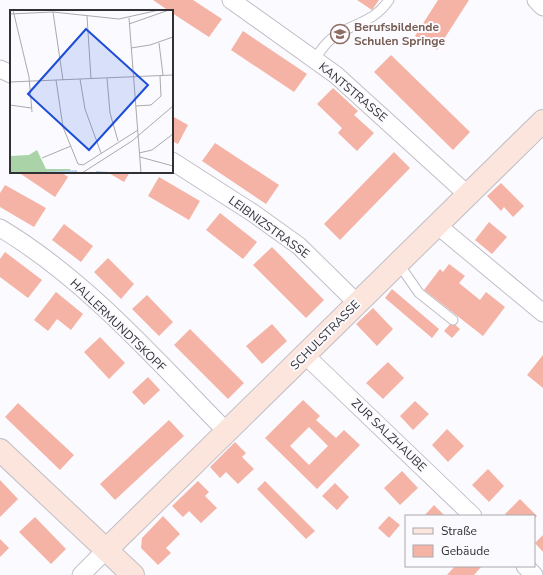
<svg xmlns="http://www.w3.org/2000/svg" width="543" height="575" viewBox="0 0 543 575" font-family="'Nunito Sans',sans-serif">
  <rect width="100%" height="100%" fill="#fbfaff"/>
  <path fill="#f5b3a5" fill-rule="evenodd" d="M153,0H193L222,19L209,37L172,13V11H169Z
    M357,0H379L372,10Z
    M438,0H469L437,50L415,36Z
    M243,31L307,74L294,92L231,50Z
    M391,55L470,132L453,150L374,72Z
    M333,88L358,111L354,115L374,133L357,151L338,133L342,128L317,104Z
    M172,116L188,125L178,144L172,141Z
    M215,143L279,185L266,204L202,161Z
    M394,152L410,168L340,240L324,224Z
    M18,172H61L68,177L55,197Z
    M107,172H130L124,182Z
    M159,177L200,201L189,220L148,196Z
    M501,183L524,206L513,217L504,207L501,211L487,196Z
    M5,185L46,208L34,227L0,207V193Z
    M220,213L257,242L243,259L206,230Z
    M489,222L507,237L492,254L475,240Z
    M64,224L93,246L81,262L52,240Z
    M272,247L324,300L306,318L253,265Z
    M5,252L42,280L28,298L0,277V259Z
    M108,258L134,284L121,299L94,272Z
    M449,264L465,276L459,283L480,300L486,292L505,307L483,336L424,290L440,269L443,272Z
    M392,289L439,329L432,338L385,298Z
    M56,292L83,314L71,330L57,319L48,331L34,320Z
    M147,295L173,322L159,336L132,309Z
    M373,308L393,329L377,346L356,324Z
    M452,322L460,329L452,338L444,331Z
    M272,324L287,341L262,364L246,346Z
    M190,329L244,383L228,399L174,345Z
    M100,337L125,363L109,379L84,352Z
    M543,355V388L527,375Z
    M388,362L404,378L383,399L366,383Z
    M148,377L160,390L144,405L132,392Z
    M303,400L320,416L316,420L336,438L344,430L360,445L317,489L265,438ZM309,427L328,446L309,465L290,446Z
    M415,401L429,414L413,430L400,416Z
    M18,403L74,455L60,470L5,417Z
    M169,420L184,436L115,500L100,484Z
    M447,429L464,446L448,462L432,445Z
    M235,442L246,453L242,457L254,469L238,484L226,472L220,478L210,467Z
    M488,469L504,486L489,502L472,485Z
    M402,471L418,488L400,505L384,488Z
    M0,480L18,499L0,517Z
    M198,481L209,492L205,496L217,508L201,523L189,511L183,517L172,506Z
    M265,481L315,531L306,539L257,489Z
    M335,483L349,497L337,510L322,496Z
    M520,499L537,516L534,519V516H506L505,514Z
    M434,505L445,516H424Z
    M163,516L180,534L166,548L171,553L158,565L141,548L142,538Z
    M389,516L400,525L389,538L378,528Z
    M35,517L66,549L51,564L19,532Z
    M543,535V552L535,543Z
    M0,539L9,548L0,557Z
    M455,566H482L474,575H447Z"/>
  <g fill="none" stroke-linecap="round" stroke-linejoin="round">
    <g stroke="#c0bec6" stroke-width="11">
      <path id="lane" d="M314,60C319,53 324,45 330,40C351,22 372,25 389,0
        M398,263L419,293L453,320"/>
    </g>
    <g stroke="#c0bec6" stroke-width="19">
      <path id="street" d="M231,0L336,75L468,195
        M536,0L543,7
        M0,69L11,74
        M172,161L253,213L299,246L357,303
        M437,225L543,313
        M0,228C87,280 156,360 227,432
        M305,355L473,516
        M525,566L534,575
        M81,575L106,550"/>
    </g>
    <g stroke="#c0bec6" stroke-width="24">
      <path id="secondary" d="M0,450L133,575
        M106,550L543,121"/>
    </g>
    <use href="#lane" stroke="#fff" stroke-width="9"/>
    <use href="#street" stroke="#fff" stroke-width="17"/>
    <use href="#secondary" stroke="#fbe5dc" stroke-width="22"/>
  </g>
  <defs>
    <g id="school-ring" transform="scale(1)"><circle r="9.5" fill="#fbfaff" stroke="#8d6e63" stroke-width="1.5"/><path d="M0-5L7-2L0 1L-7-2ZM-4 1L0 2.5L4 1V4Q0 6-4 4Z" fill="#8d6e63"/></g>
  </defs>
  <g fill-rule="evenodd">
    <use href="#school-ring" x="340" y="34"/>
  </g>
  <g text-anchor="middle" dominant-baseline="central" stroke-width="4" stroke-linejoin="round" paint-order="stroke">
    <g font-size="12" font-weight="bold" fill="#785e54" stroke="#fbfaff" text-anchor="start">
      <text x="354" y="27">Berufsbildende<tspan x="354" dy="14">Schulen Springe</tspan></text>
    </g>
    <g font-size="12" fill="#313033" stroke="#fbfaff">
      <text transform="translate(353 92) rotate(40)">KANTSTRASSE</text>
      <text transform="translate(269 227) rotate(36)">LEIBNIZSTRASSE</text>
      <text transform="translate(118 325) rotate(44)">HALLERMUNDTSKOPF</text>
      <text transform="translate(325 335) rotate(-45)">SCHULSTRASSE</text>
      <text transform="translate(389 435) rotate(44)">ZUR SALZHAUBE</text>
    </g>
  </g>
  <g transform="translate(10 10)">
    <rect width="163" height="163" fill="#fbfaff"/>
    <path d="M27,140L36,159H60L62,163H0V146L19,145Z" fill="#aad4a8"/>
    <path fill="none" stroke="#b9d1f8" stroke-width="2" d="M86,162L99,163M34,163L67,161"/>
    <path fill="none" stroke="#aaa9ad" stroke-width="1" d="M3,0L19,67L22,102M43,2L53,70M0,4L43,2L109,9L149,0M77,6L81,69M119,8L131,163M119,14L159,0M149,33L153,65M121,38L140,35L163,27M97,68L100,103L108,131M70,69L75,99L91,143M46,70L53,117L68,154L73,155L128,120M0,72L163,65M0,95L21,98M126,96L141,95L151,86L150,66M129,143L142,140L163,124M130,147L163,156M32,148L61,136M72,163L122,131L163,96"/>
    <path fill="#1d4ed8" fill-opacity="0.15" stroke="#1d4ed8" stroke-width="2" d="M76,19L138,75L79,140L18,84Z"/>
    <rect width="163" height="163" fill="none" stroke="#313033" stroke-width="2"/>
  </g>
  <rect x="405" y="515" width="130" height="52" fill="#fbfaff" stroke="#aaa9ad"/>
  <rect x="413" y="528" width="20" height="6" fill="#fbe5dc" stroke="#aaa9ad"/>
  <text x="441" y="535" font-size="12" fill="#313033">Straße</text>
  <rect x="413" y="545" width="20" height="12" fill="#f5b3a5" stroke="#aaa9ad"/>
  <text x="441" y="555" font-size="12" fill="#313033">Gebäude</text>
</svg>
